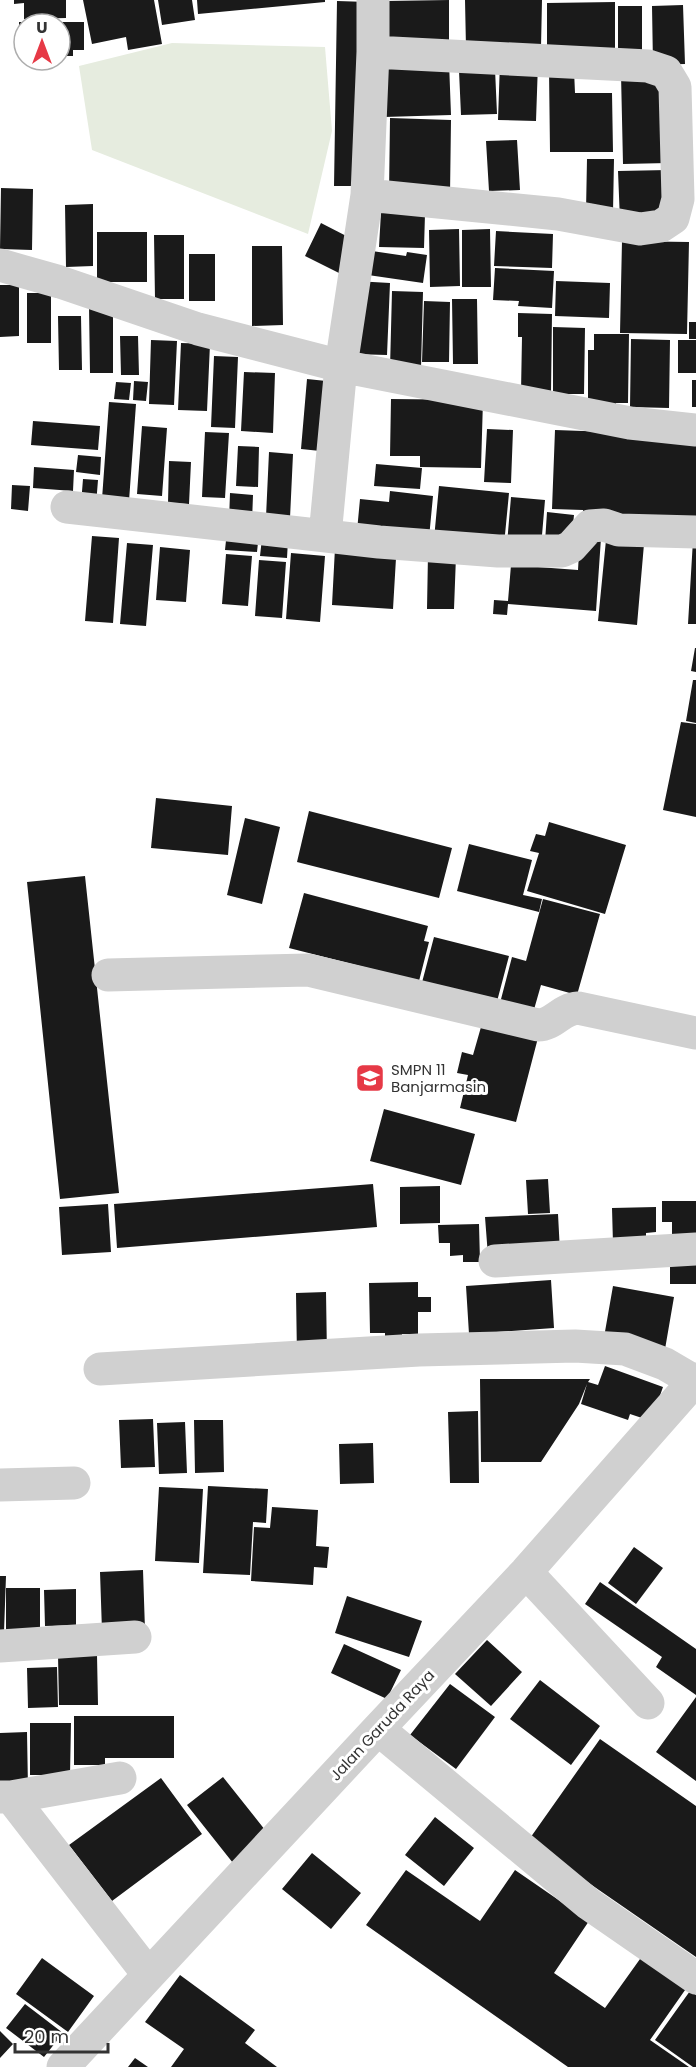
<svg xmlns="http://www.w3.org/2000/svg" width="696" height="2067" viewBox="0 0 696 2067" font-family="Poppins,sans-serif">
  <rect width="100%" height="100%" fill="#fff"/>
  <path fill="#e6ecdf" d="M172,43L325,47L332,131L308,234L92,150L79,66Z"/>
  <path fill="#1a1a1a" d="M14,0H66V18L24,19V3L14,4Z
    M83,0H154L162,44L128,50L126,37L92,44Z
    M158,0H192L195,20L162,25Z
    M197,0H325V2L198,14Z
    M449,0V49L385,50V1Z
    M465,0H542L541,47L466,48Z
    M337,1L368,2L366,186H334Z
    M615,2V50L547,51V3Z
    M683,5L685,64L653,65L652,6Z
    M618,6H642V53H618Z
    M19,22H24V57H19Z
    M60,22H84V50H73V56H60Z
    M449,62L451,115L384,117L382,65Z
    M500,62L538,63L536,121L498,120Z
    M495,69L497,114L461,115L459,71Z
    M549,70H574L575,93H612L613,152H550Z
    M666,73L668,163L623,164L621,74Z
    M390,118L451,120L450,195L389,194Z
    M517,140L520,190L489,191L486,141Z
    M587,159H614L613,212L586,211Z
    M668,170L670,220L620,221L618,171Z
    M1,188L33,189L32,250L0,249Z
    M93,204V266L66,267L65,205Z
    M381,212L425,214L424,248L379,247Z
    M321,223L356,241L339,273L305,256Z
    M459,229L460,286L430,287L429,230Z
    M490,229L491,287H462V230Z
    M496,231L553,234L552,268L494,266Z
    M97,232H147V282H97Z
    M154,235H184V299H155Z
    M622,241L689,242L687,334L620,333Z
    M252,246H282L283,325L252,326Z
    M372,251L406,256L407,252L427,255L423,283L368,275Z
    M189,254H215V301H189Z
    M495,268L554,271L552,308L518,306L519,301L493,300Z
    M355,281L390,283L387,355L352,354Z
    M556,281L610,283L609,318L555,316Z
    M0,285H19V336L0,337Z
    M392,291L423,292L421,368H390Z
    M27,293H51V343H27Z
    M452,299H477L478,364H453Z
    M424,301L450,302L449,362H422Z
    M89,306H113V373H90Z
    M518,313L552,314L551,392H521L522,337H518Z
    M58,316H81L82,370H59Z
    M689,322H696V339H689Z
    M553,327L585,328L584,394H553Z
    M594,334H629L628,403H616V414L588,403V350H594Z
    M120,336H138L139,375H121Z
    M631,339L670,340L669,408L630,407Z
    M151,340L177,341L174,405L149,404Z
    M678,340H696V373H678Z
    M181,343L210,344L207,411L178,410Z
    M214,356L238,357L235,428L211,427Z
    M244,372L275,373L273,433L241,431Z
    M307,379L336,382L330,452L301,449Z
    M692,380H696V407H692Z
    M134,381L148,382L146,401L133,400Z
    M116,382L131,383L129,400L114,399Z
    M391,399L483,400L481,468L420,467V456H390Z
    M109,402L136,404L129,501L102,499Z
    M33,421L100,426L98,450L31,445Z
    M142,426L167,428L162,496L137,494Z
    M487,429L513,430L511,483L484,482Z
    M555,430L696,435V530L583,516V510L552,509Z
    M205,432L229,433L225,498L202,497Z
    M238,446L259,447L258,487L236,486Z
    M269,452L293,454L290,518L266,517Z
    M78,455L101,457L100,475L76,472Z
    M169,461L191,462L189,504L168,503Z
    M376,464L422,468L420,489L374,486Z
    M34,467L74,470L73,491L33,488Z
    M83,479L98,480L96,505L81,504Z
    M12,485L30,486L28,511L11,509Z
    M439,486L509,493L504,545L434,539Z
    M390,491L433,496L429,538L357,531L360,499L389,502Z
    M230,493L253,495L252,522L229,521Z
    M511,497L545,500L541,547L507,544Z
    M547,512L574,515L571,544L545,542Z
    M227,531L259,533L257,552L225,550Z
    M92,536L119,538L113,623L85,621Z
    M580,536L601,538L596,611L508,604L507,615L493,614L494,600L508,601L511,565L578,570Z
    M262,538L288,540L287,558L260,556Z
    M606,540L644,544L637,625L598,621Z
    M693,540H696V624H688Z
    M127,543L153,545L146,626L120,624Z
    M160,547L190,550L186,602L156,600Z
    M335,548L396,558L393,609L332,605Z
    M291,553L325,556L320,622L286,619Z
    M226,554L252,556L248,606L222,604Z
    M428,554L456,556L454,609H427Z
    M259,560L286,562L282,618L255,616Z
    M695,648H696V672L691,671Z
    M693,680H696V723L686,721Z
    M681,722L696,724V817L663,810Z
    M156,798L232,806L228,855L151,848Z
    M309,811L452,848L439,898L297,862Z
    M245,818L280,827L262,904L227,895Z
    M549,822L626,845L605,914L527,891L539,853L530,851L536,834L545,836Z
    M469,844L532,860L523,895L542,899L539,912L457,891Z
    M85,876L119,1193L60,1199L27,882Z
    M304,893L428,926L424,941L429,942L419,981L289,948Z
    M543,899L600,914L577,995L541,985L533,1013L500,1003L512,957L526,961Z
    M434,937L509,956L495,1009L420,990Z
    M483,1020L539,1034L516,1122L460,1108L468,1075L457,1073L462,1052L473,1055Z
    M384,1109L475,1134L461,1185L370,1161Z
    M548,1179L550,1213L528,1214L526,1180Z
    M373,1184L377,1227L117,1248L114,1204Z
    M440,1186V1223L400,1224V1187Z
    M662,1201H696V1241H672V1222H662Z
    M108,1204L111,1252L62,1255L59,1207Z
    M656,1207V1232L646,1233V1243L613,1244L612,1208Z
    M558,1214L560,1252L488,1256L485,1217Z
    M479,1224L480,1262H463V1255L450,1256V1243H439L438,1225Z
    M670,1253H696V1284H670Z
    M551,1280L554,1328L469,1334L466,1286Z
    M418,1282V1297H431V1312H418V1334H402V1340L385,1341V1333H370L369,1283Z
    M613,1286L674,1297L664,1355L603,1343Z
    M326,1292L327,1357H297L296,1293Z
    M605,1366L663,1387L651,1421L630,1414L628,1420L581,1404L587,1384L579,1404L541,1462H481L480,1379H590L588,1382L598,1385Z
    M478,1411L479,1483H450L448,1412Z
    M153,1419L155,1467L121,1468L119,1420Z
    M194,1420H223L224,1472L195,1473Z
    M185,1422L187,1473L159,1474L157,1423Z
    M373,1443L374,1483L340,1484L339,1444Z
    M208,1486L268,1489L266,1523L253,1522L250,1575L203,1573Z
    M159,1487L203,1489L199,1563L155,1561Z
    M272,1507L318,1510L316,1546L329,1547L327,1568L314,1567L313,1585L251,1581L254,1527L270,1528Z
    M634,1547L663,1568L636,1604L608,1583Z
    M143,1570L145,1630L102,1631L100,1572Z
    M0,1576H6L4,1632H0Z
    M600,1582L696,1649V1695L656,1667L662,1657L585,1604Z
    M6,1588H40V1631L6,1630Z
    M76,1589V1625L45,1626L44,1590Z
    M347,1596L422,1621L409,1657L335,1633Z
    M487,1640L522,1672L491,1706L455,1674Z
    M344,1644L401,1670L387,1699L331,1673Z
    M58,1655H97L98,1705H59Z
    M57,1667L58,1707L28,1708L27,1668Z
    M540,1680L600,1726L571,1765L510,1719Z
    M450,1684L495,1717L456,1769L410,1735Z
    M696,1697V1781L656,1752Z
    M74,1716H174V1758H105V1765H74Z
    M30,1723H71L70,1775H30Z
    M27,1732L28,1788H0V1733Z
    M600,1739L696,1806V1957L528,1841Z
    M223,1777L269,1835L233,1863L187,1805Z
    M161,1778L202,1834L112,1901L69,1845Z
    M435,1817L474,1848L444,1886L405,1855Z
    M312,1853L361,1893L331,1929L282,1889Z
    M406,1870L480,1921L515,1870L589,1921L554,1973L605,2008L645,1952L690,1983L650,2040L689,2067H568L366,1925Z
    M42,1958L94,1996L68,2032L16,1994Z
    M180,1975L255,2030L245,2043L277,2067H171L184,2049L145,2022Z
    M690,1991L696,1995V2067H693L655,2040Z
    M25,2004L63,2033L44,2057L6,2028Z
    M0,2031L13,2044L0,2058Z
    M135,2058L148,2067H128Z"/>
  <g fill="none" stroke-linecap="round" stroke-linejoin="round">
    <path stroke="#d0d0d0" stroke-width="33" d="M367,195L373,52
      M0,265L60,282L198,329L341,366L630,423L696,430
      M67,507L379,542L498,551H562L571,547L590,526L604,525L619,530L696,532
      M325,536L341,366L367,195L558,214L640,229L661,226L673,218L678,199L675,87L666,72L648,66L373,52V0
      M108,975L308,970L538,1025C554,1025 561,1009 578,1008L696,1033
      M495,1261L696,1249
      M100,1369L419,1350L575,1346L625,1349L665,1364L694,1381
      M0,1485L74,1483
      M526,1572L648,1703
      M0,1646L135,1637
      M378,1729L589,1904L696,1978
      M0,1797H11L148,1974
      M11,1797L120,1778
      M63,2067L378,1729L526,1572L696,1379"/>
  </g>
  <defs>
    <g id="school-square" transform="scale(1.5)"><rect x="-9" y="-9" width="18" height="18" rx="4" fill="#e63946" stroke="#fff"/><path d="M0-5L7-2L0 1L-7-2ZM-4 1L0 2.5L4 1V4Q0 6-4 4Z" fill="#fff"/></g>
  </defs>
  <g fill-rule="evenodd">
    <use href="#school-square" x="370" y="1078"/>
  </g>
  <g text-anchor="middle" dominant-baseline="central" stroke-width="6" stroke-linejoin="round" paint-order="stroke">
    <g font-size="15" fill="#333" stroke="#fff" text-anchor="start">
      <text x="391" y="1069">SMPN 11<tspan x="391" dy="17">Banjarmasin</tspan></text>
    </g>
    <g font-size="15" fill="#333" stroke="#fff">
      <text transform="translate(382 1725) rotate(-47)">Jalan Garuda Raya</text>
    </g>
  </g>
  <g transform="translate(42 42)"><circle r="28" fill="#ffffff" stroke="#adadad" stroke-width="1.5"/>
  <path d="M0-4.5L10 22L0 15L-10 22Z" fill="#e63946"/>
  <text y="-9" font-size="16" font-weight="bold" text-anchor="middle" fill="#333333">U</text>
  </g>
  <path d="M15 2043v9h93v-9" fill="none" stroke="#333333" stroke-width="3"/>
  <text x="24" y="2043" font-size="18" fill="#333333" stroke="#ffffff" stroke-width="4.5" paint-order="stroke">20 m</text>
</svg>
